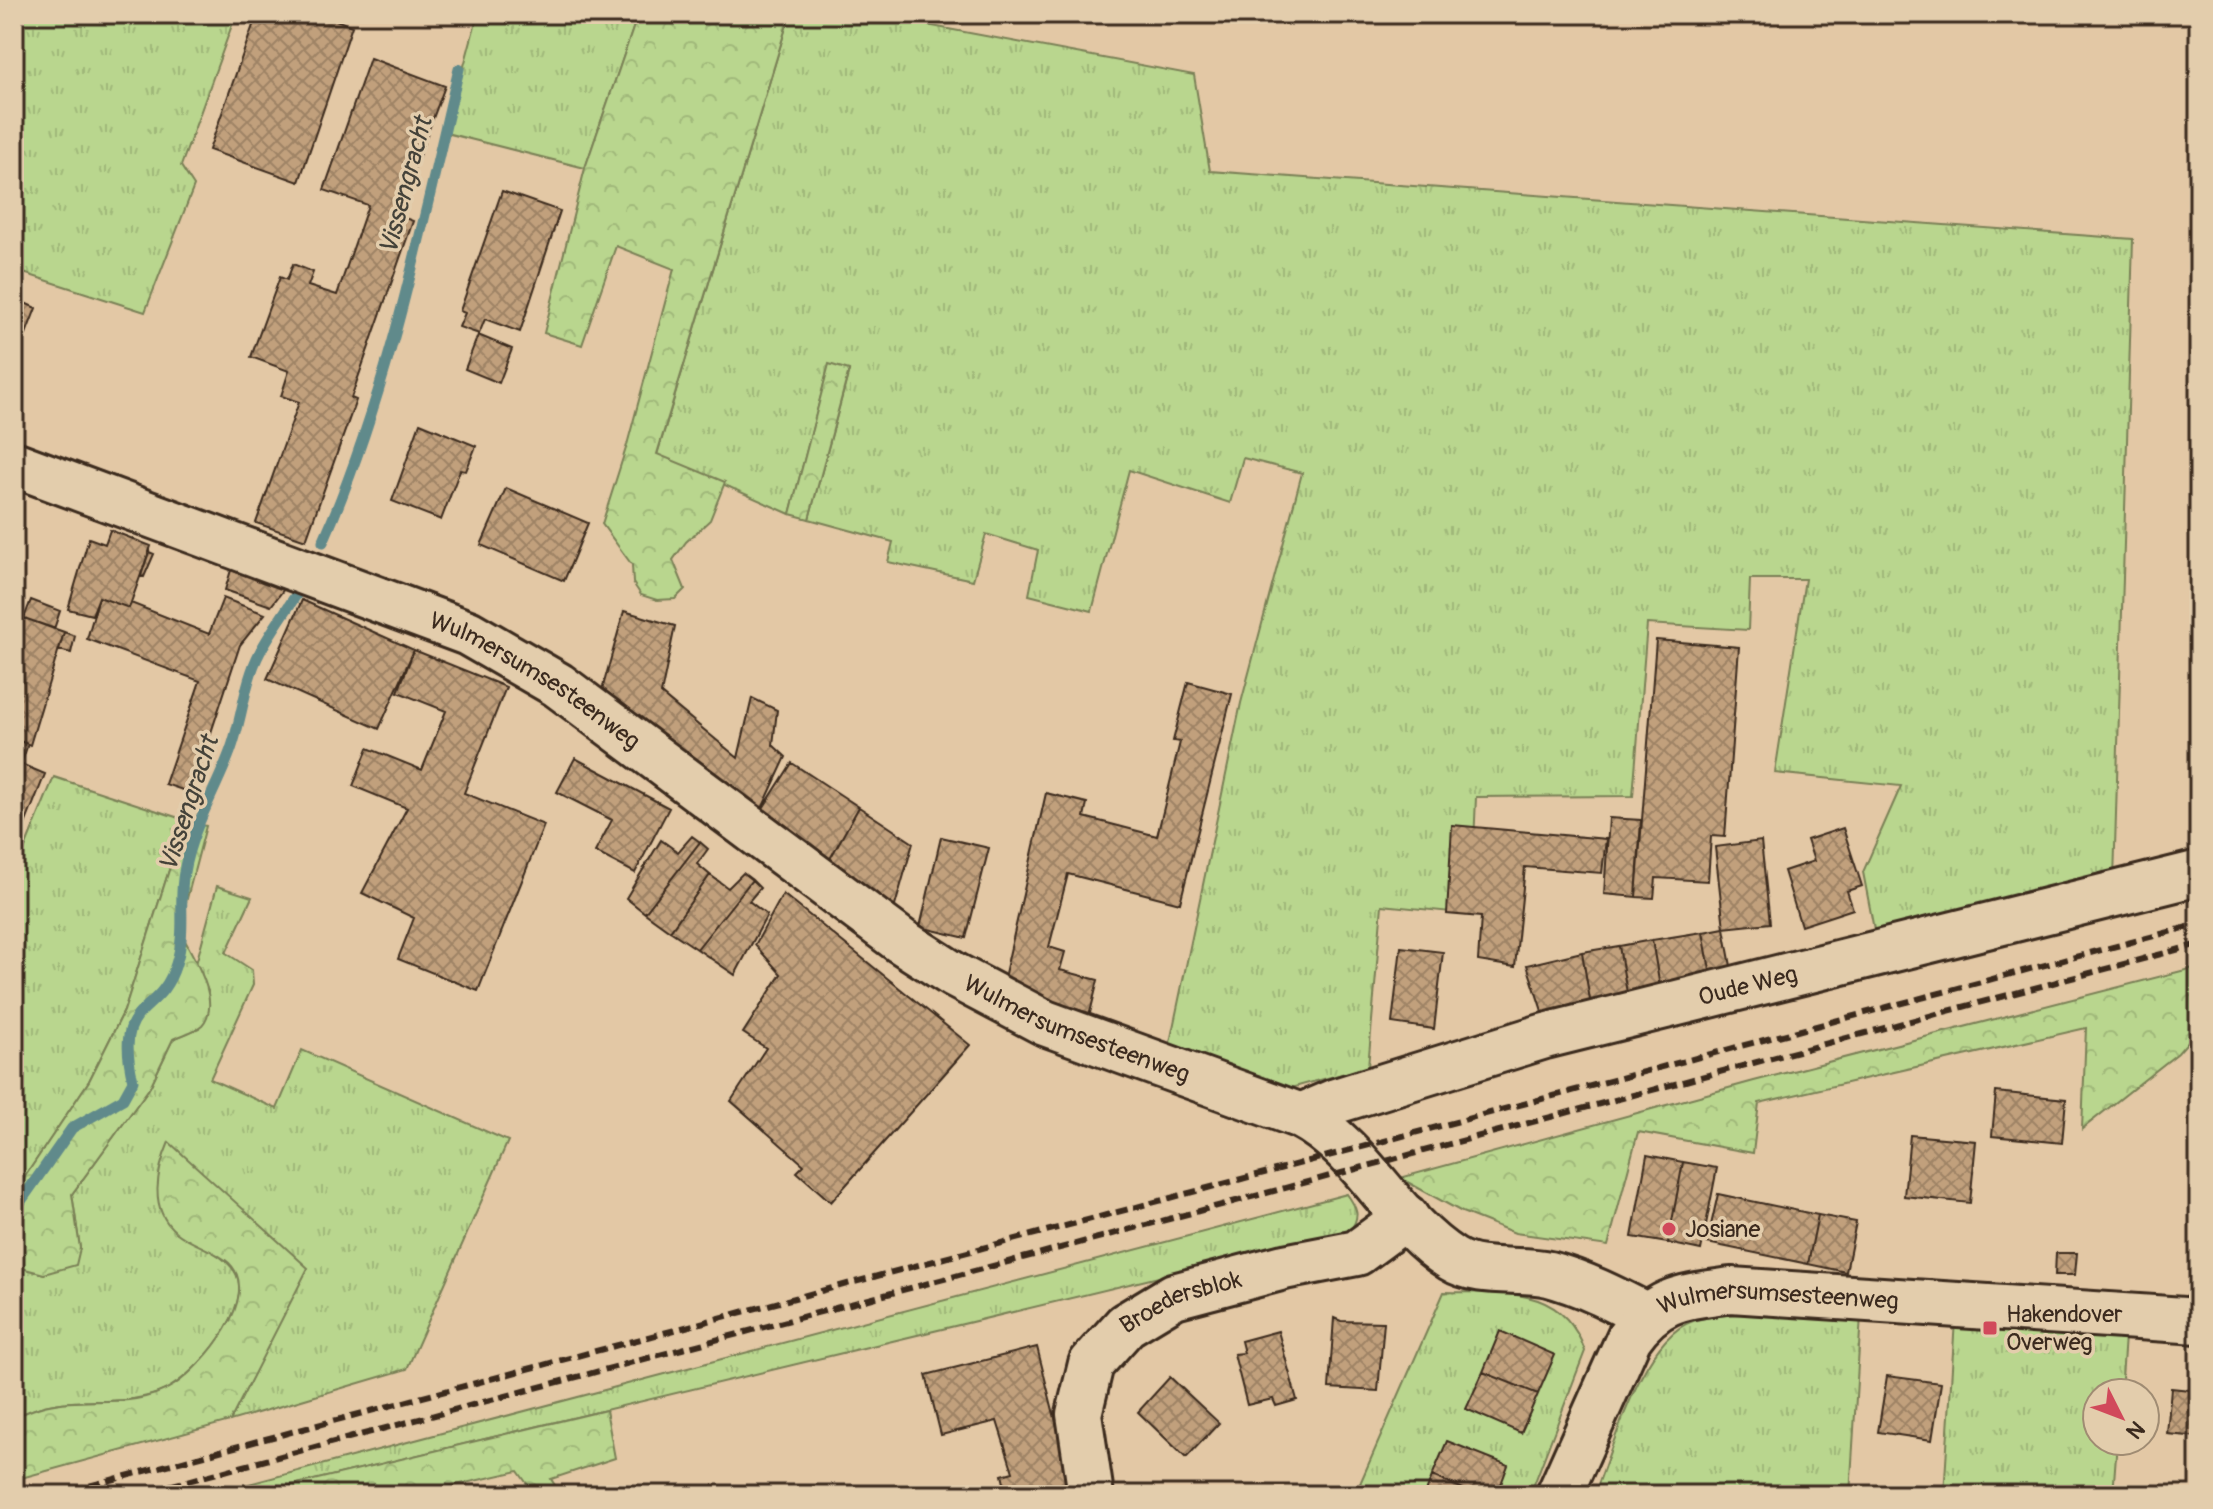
<svg xmlns="http://www.w3.org/2000/svg" width="2213" height="1509" viewBox="0 0 2213 1509" font-family="Pangolin,sans-serif">
  <defs>
    <pattern id="grass-tufts" width="24" height="20" patternUnits="userSpaceOnUse" patternTransform="scale(2)"><rect width="24" height="20" fill="#b9d68e"/><path d="M3 7l-1-3M5 7V3M7 7l1-3M15 17l-1-3M17 17v-4M19 17l1-3" fill="none" stroke="#a0b87a"/></pattern>
    <pattern id="forest-crowns" width="20" height="18" patternUnits="userSpaceOnUse" patternTransform="scale(2)"><rect width="20" height="18" fill="#b9d68e"/><path d="M2 6a3 3 0 1 1 6 0M12 15a3 3 0 1 1 6 0" fill="none" stroke="#a0b87a"/></pattern>
    <pattern id="building-cross-hatch" width="8" height="8" patternUnits="userSpaceOnUse" patternTransform="scale(2)"><rect width="8" height="8" fill="#c1a07c"/><path d="M0 0l8 8M0 8l8-8" fill="none" stroke="#9e8365"/></pattern>
  </defs>
  <rect width="100%" height="100%" fill="#e3c8a5"/>
  <filter id="ink" filterUnits="userSpaceOnUse"><feTurbulence type="fractalNoise" baseFrequency=".0125" numOctaves="2"/><feDisplacementMap in="SourceGraphic" scale="16" xChannelSelector="R" yChannelSelector="G"/><feConvolveMatrix kernelMatrix="1 2 1 2 8 2 1 2 1" color-interpolation-filters="sRGB"/></filter>
  <g filter="url(#ink)">
    <path fill="url(#grass-tufts)" stroke="#7a8056" stroke-width="2" d="M14,14H236L181,166L194,186L145,312L14,270Z
      M478,14H638L585,168L446,133Z
      M790,14H868L1194,75L1210,171L2133,239L2114,881L1876,940L1863,872L1901,786L1775,773L1805,579H1750L1748,630L1647,624L1633,796L1476,797L1471,914L1382,905L1368,1067L1287,1089L1168,1052L1241,703L1302,473L1243,458L1230,503L1129,470L1092,611L1029,595L1038,550L986,534L973,580L888,562L893,542L809,519L849,371L829,365L790,514L657,455Z
      M54,777L185,820L124,1011L89,1081L14,1193V875Z
      M217,886L252,897L226,953L252,970L253,985L210,1079L277,1109L302,1050L508,1141L407,1369L230,1421L307,1268L176,1232C194,1243 232,1256 238,1279C248,1317 191,1381 158,1393C121,1406 85,1397 49,1405C37,1407 25,1413 14,1417V1271L18,1267L44,1274L80,1248L72,1194L150,1087L173,1039L199,1028L208,991L196,964Z
      M1347,1194C1357,1208 1361,1216 1350,1231L281,1488L288,1495H207Z
      M1444,1292C1503,1294 1562,1284 1585,1351L1530,1495H1355Z
      M1761,1312L1861,1315L1850,1495H1594C1613,1448 1642,1338 1693,1321C1713,1314 1739,1315 1761,1312Z
      M1955,1320L2125,1336L2121,1393H2097V1441H2117L2113,1495H1944Z"/>
    <path fill="url(#forest-crowns)" stroke="#7a8056" stroke-width="2" d="M638,14H790L657,454L725,482L710,520L686,542L673,560L685,589L675,599L657,600L641,595L633,583L632,565L602,524L627,445L674,269L616,246L582,345L544,333L585,168Z
      M829,364L849,370L809,519L790,514Z
      M185,820L206,826L179,929C190,952 224,1001 202,1025C194,1032 182,1035 173,1039L150,1087L72,1194L80,1248L76,1265L44,1274L18,1267L14,1271V1193L89,1081L124,1011Z
      M2197,967L2199,1029L2178,1053L2082,1129L2086,1028L1759,1103L1753,1153L1638,1132L1608,1246L1515,1233L1462,1212L1400,1178L1754,1081Z
      M169,1142L308,1268L230,1421L14,1480V1417C25,1413 37,1407 49,1405C91,1396 135,1410 174,1385C203,1366 263,1296 229,1263C214,1249 191,1245 176,1232C148,1209 157,1170 169,1142Z
      M606,1410L615,1458L551,1479L561,1495H535L518,1471L412,1495H288L280,1488Z"/>
    <g fill="none" stroke-linecap="round" stroke-linejoin="round">
      <path stroke="#618a8b" stroke-width="11" d="M323,542C388,395 422,226 459,69
        M14,1211L72,1128L123,1099L133,1081C113,998 159,1020 176,964C187,930 178,902 184,872C191,830 215,792 230,752C242,721 244,682 260,652C270,633 284,614 296,595"/>
    </g>
    <path fill="url(#building-cross-hatch)" stroke="#3b2a1e" stroke-width="2" d="M257,14H320L352,26L299,182L209,150Z
      M370,58L445,86L397,215L413,221L351,398L356,400L306,540L256,523L299,402L281,396L289,371L251,357L280,277L287,280L293,264L313,272L308,286L337,295L368,205L324,190Z
      M502,191L560,211L520,332L485,319L479,334L459,327L465,313L460,311Z
      M18,300L36,308L14,365V310Z
      M478,335L512,349L499,383L465,369Z
      M420,423L476,446L466,471L460,470L441,520L392,501Z
      M506,488L588,523L564,581L481,545Z
      M110,530L151,546L129,608L99,597L92,615L68,609L89,538L105,544Z
      M149,552L154,554L144,577L141,576Z
      M231,570L284,589L271,606L225,590Z
      M99,597L129,608L131,603L209,634L223,598L265,614L240,645L191,793L165,784L200,681L87,639Z
      M31,600L60,611L54,629L24,618Z
      M302,600L414,650L379,729L267,679Z
      M624,611L675,626L661,694L738,758L752,698L777,710L773,745L786,757L760,813L602,690Z
      M24,618L64,632L30,745L14,739V632L19,634Z
      M64,632L75,636L71,653L59,650Z
      M1656,640L1739,647L1725,837L1711,836L1708,881L1656,878L1654,898L1636,897Z
      M414,650L506,687L464,793L544,825L478,991L398,959L414,918L362,893L407,808L353,786L368,748L422,770L446,711L398,692Z
      M1188,682L1232,694L1180,903L1068,874L1049,947L1065,952L1060,970L1098,980L1090,1013L1045,1001L1038,993L1004,978L1046,793L1087,803L1084,817L1157,836L1180,742L1173,741Z
      M14,739L28,744L22,761L14,759Z
      M575,758L669,808L635,873L595,852L612,820L557,792Z
      M14,761L45,774L24,827L14,823Z
      M792,763L859,807L826,866L760,813Z
      M859,807L913,843L893,913L826,866Z
      M1609,818L1641,820L1636,897L1604,894Z
      M1452,825L1606,839L1602,873L1525,867L1515,967L1478,961L1481,917L1447,914Z
      M1843,828L1862,886L1847,891L1853,909L1801,926L1784,871L1814,861L1807,840Z
      M692,836L700,842L645,913L626,898L661,840L678,852Z
      M941,837L989,848L966,938L920,927Z
      M1761,841L1770,923L1724,928L1715,847Z
      M700,842L708,849L697,864L710,875L670,931L645,913Z
      M743,873L752,880L697,949L670,931L710,875L728,888Z
      M752,880L760,888L749,901L767,915L735,975L697,949Z
      M783,894L970,1045L831,1202L797,1172L804,1165L731,1101L766,1048L743,1033L781,974L755,945Z
      M1724,928L1733,977L1712,981L1703,932Z
      M1703,932L1712,981L1661,993L1652,940Z
      M1652,940L1661,993L1628,999L1619,946Z
      M1619,946L1628,999L1591,1006L1582,952Z
      M1401,947L1443,952L1434,1029L1392,1023Z
      M1582,952L1591,1006L1544,1017L1527,965Z
      M1996,1092L2066,1099L2062,1143L1992,1136Z
      M1910,1135L1976,1141L1970,1203L1904,1196Z
      M1647,1155L1683,1162L1668,1243L1632,1237Z
      M1683,1162L1717,1168L1701,1250L1668,1243Z
      M1718,1194L1818,1215L1808,1264L1707,1243Z
      M1818,1215L1856,1222L1846,1272L1808,1264Z
      M2056,1253H2077L2075,1275H2055Z
      M1334,1318L1341,1321L1384,1322L1378,1391L1329,1388Z
      M1278,1331L1297,1400L1276,1406L1273,1399L1247,1405L1234,1354L1244,1353L1241,1341Z
      M1500,1331L1555,1355L1538,1394L1483,1372Z
      M1037,1347L1073,1490L1052,1495H1007L1002,1475L1013,1472L997,1421L941,1435L926,1375Z
      M1483,1372L1538,1394L1521,1433L1466,1409Z
      M1887,1376L1941,1383L1932,1440L1878,1432Z
      M1170,1377L1219,1423L1186,1458L1138,1412Z
      M2171,1388L2199,1391V1437L2167,1434Z
      M1447,1441L1508,1465L1497,1495H1478L1432,1476Z
      M1432,1476L1478,1495H1425Z"/>
    <g fill="none" stroke-linecap="round" stroke-linejoin="round">
      <g stroke="#3b2a1e" stroke-width="50">
        <g id="minor">
          <path id="s1" d="M14,464L468,633L558,685L901,941L954,975L1045,1023L1301,1116C1364,1149 1392,1221 1452,1259C1479,1276 1519,1267 1549,1274C1583,1283 1614,1299 1645,1315"/>
          <path id="s2" d="M1301,1116L1336,1101L1545,1036L2199,873"/>
          <path id="s3" d="M1091,1495L1079,1414L1091,1364L1126,1325L1174,1296L1284,1267L1357,1253L1406,1217"/>
          <path id="s4" d="M1559,1495L1629,1338C1658,1297 1683,1297 1731,1290L2199,1321"/>
        </g>
      </g>
      <use href="#minor" stroke="#e3cdac" stroke-width="44"/>
      <path stroke="#3b2a1e" stroke-width="6" stroke-dasharray="12 6" stroke-linecap="butt" d="M55,1495L2199,924
        M135,1495L2199,944"/>
    </g>
  </g>
  <g fill="#d1495b" stroke="#e3cdac" stroke-width="3">
    <circle cx="1669" cy="1229" r="8"/>
    <rect x="1982" y="1320" width="16" height="16" rx="4"/>
  </g>
  <g text-anchor="middle" dominant-baseline="central" stroke-width="7" stroke-linejoin="round" paint-order="stroke">
    <g font-size="24" fill="#3b2a1e" stroke="#e3cdac">
      <text stroke="none"><textPath href="#s1" startOffset="566">Wulmersumsesteenweg</textPath></text>
      <text stroke="none"><textPath href="#s2" startOffset="466">Oude Weg</textPath></text>
      <text stroke="none"><textPath href="#s1" startOffset="1214">Wulmersumsesteenweg</textPath></text>
      <text stroke="none"><textPath href="#s3" startOffset="246">Broedersblok</textPath></text>
      <text stroke="none"><textPath href="#s4" startOffset="336">Wulmersumsesteenweg</textPath></text>
    </g>
    <g font-size="24" fill="#3b2a1e" stroke="#e3cdac" text-anchor="start">
      <text x="1685" y="1229">Josiane</text>
      <text x="2006" y="1314">Hakendover<tspan x="2006" dy="28">Overweg</tspan></text>
    </g>
    <g font-size="26" font-style="italic" fill="#444239" stroke="#e3cdac">
      <text transform="translate(406 186) rotate(-75)">Vissengracht</text>
      <text transform="translate(189 804) rotate(-72)">Vissengracht</text>
    </g>
  </g>
  <rect width="2213" height="1509" fill="none" stroke="#e3cdac" stroke-width="48"/>
  <rect x="24" y="24" width="2165" height="1461" fill="none" stroke="#3b2a1e" stroke-width="3" filter="url(#ink)"/>
  <g transform="translate(2121 1417) rotate(132)"><circle r="38" fill="#e3cdac" stroke="#a08c73" stroke-width="2"/>
  <path d="M0-6L14 30L0 20L-14 30Z" fill="#d1495b"/>
  <text y="-12" font-size="22" font-weight="bold" text-anchor="middle" fill="#3b2a1e">N</text>
  </g>
</svg>
